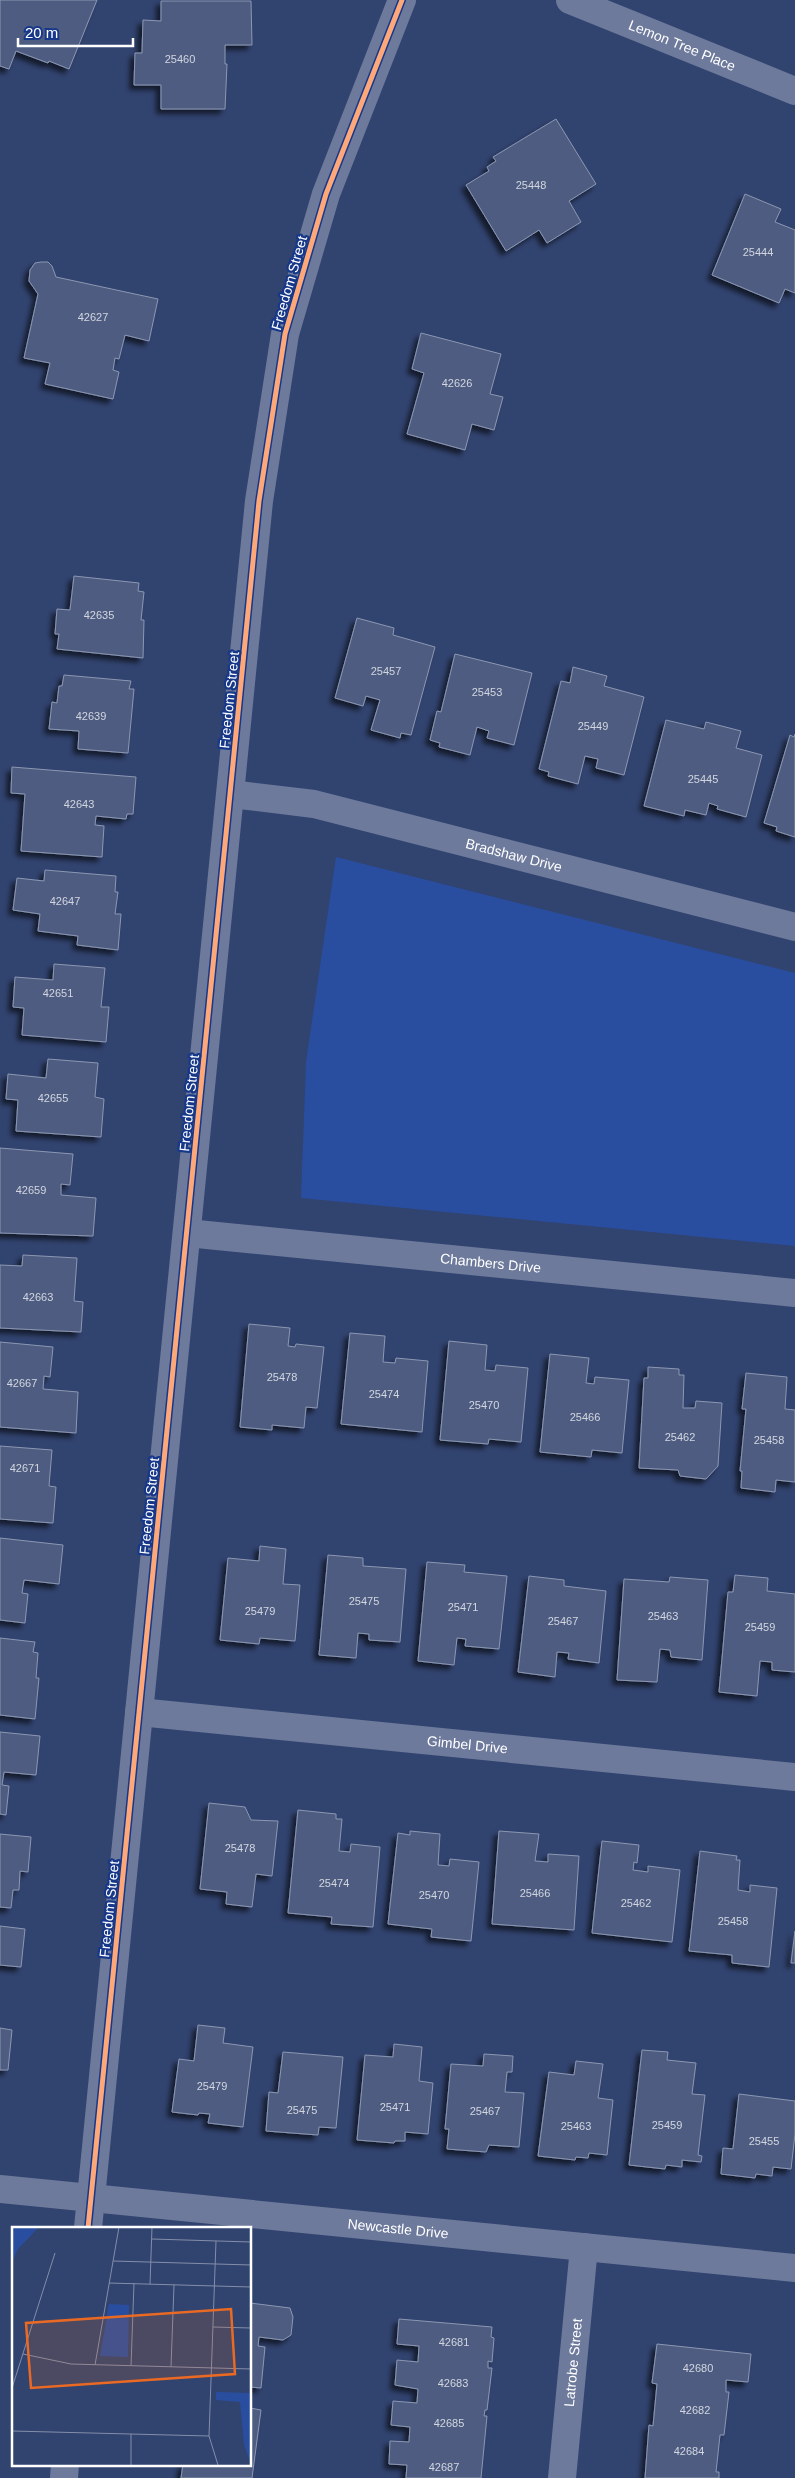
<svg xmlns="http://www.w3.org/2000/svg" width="795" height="2478" viewBox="0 0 795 2478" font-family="Helvetica,sans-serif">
  <defs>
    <filter id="shadow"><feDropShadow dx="-4.5" dy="4.5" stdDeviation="2.5" flood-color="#0009"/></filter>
  </defs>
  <rect width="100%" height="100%" fill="#31436f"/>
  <path fill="#2a4e9f" d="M336,857L795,973V1246L301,1198L306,1062Z"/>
  <path fill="#4d5c80" stroke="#8c97b2" filter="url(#shadow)" d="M0,0H97L69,69L49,61L48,63L16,51L9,69L0,66Z
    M161,1H251L252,45H225V64H227L225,109H161V85H134L135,53H142L143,20L161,21Z
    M556,119L596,184L569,201L581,222L547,243L539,230L506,251L466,185L489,171L487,167L496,161L493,157Z
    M745,194L781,209L775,222L795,230V293L785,289L779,303L712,275Z
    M41,262H48L52,266L56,277L158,299L149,341L125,335L119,359L115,358L113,370L119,372L113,399L45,384L50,363L24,358L38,294L29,281L30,270L35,263Z
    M421,333L501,354L490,394L503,397L494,430L472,424L465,450L407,434L424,373L412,369Z
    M74,576L139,583L138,591L144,592L141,620H144L143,658L57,649L59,634H55L57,609L70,610Z
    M357,618L394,628L393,635L435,647L411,735L401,733L400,738L371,730L380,700L366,696L363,706L335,698Z
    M455,654L532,673L514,745L487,738L489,731L477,727L470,755L439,747L440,743L430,740L437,711L441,712Z
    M573,667L607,676L604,686L644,697L624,775L596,768L598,759L585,756L578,784L548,776L549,772L539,769L561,681L570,683Z
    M64,675L131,681L129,689H134L128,753L78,749L79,731L49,729L52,702L57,703L59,686H62Z
    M666,720L704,729L706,722L741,731L736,748L762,755L746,817L717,809L718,806L709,803L706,815L685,810L684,816L644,806Z
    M795,734V837L776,831L777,827L764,823L790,735L794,737Z
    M12,767L136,777L133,814H127L126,819L96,816L95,825L104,826L102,857L21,851L25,794L11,793Z
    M45,870L116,876L115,892H118L115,914H121L118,950L77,945L78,936L38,931L40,914L13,910L17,878L44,881Z
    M54,964L105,968L101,1007H109L106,1042L22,1035L24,1008L13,1007L15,977L53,980Z
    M48,1059L98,1063L95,1097L104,1099L101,1137L16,1131L18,1100L6,1099L8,1074L46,1078Z
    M0,1148L73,1154L70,1185L61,1184V1195L96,1198L93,1236L0,1233Z
    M23,1255L77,1258L74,1301L83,1302L81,1332L0,1328V1265L22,1266Z
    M249,1324L290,1328L288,1346L295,1347L296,1344L324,1347L317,1408L306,1407L304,1428L272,1425V1430L240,1427Z
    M350,1333L385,1336L383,1362L395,1363L396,1358L428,1361L422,1432L341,1424Z
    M449,1341L487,1345L485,1370L495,1371L496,1365L528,1368L521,1442L489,1439L488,1444L440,1440Z
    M0,1342L53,1347L50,1377L44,1376L43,1389L78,1392L76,1433L0,1427Z
    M550,1354L589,1358L586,1383L594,1384L595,1377L629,1380L622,1453L592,1450L591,1457L540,1452Z
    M648,1367L679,1369V1375H684L683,1408H695L696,1401L722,1403L718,1466L706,1479L680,1476L678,1470L639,1468L644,1378H648Z
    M746,1373L787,1377L785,1409L795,1410V1482L776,1480L775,1492L741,1488L742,1471H740L746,1409H742Z
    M0,1446L52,1450L49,1486L56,1487L53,1523L0,1519Z
    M0,1538L63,1545L59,1584L24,1580L22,1593L28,1594L25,1623L0,1620Z
    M260,1546L286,1549L283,1584L300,1585L295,1641L260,1638L259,1644L220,1640L228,1558L259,1561Z
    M328,1555L363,1558V1566L406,1569L400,1642L369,1640V1634L358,1633L356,1658L319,1655Z
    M427,1562L465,1565L464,1572L507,1576L499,1649L465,1646L466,1639L457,1638L454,1665L418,1661Z
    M735,1575L768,1578L767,1591L795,1594V1672L772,1670V1662L760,1661L757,1696L719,1692L728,1592H733Z
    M529,1576L564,1580V1586L606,1591L599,1663L568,1659L569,1653L557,1652L555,1677L518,1672Z
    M670,1577L708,1580L702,1660L671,1657L670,1650L660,1649L657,1682L617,1680L624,1579L669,1582Z
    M0,1638L35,1642L33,1652L38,1653L36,1678H39L35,1719L0,1715Z
    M0,1732L40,1736L36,1775L4,1772L2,1785L9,1786L6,1815L0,1814Z
    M209,1803L245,1807L251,1820L278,1821L272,1876L256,1874L252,1907L226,1904L227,1892L200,1889Z
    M298,1810L336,1814V1819H342L339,1851L350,1852L351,1844L380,1847L373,1927L331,1924L332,1917L288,1913Z
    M410,1831L440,1834L438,1865L449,1866L450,1859L479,1862L471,1941L431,1937L432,1929L388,1924L398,1833L410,1835Z
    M499,1831L539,1834L535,1861L548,1862V1854L579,1856L574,1930L492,1924Z
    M0,1834L31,1837L28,1872L20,1871L19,1890H13L11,1908L0,1907Z
    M602,1841L639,1845L637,1863L634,1862L633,1870L648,1872V1866L680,1870L672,1942L592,1933Z
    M700,1851L737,1856L736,1860H740L738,1890L750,1892V1885L777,1888L769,1967L732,1963V1955L689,1951Z
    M0,1926L25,1929L21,1967L0,1965Z
    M795,1931V1963H791Z
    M198,2025L225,2028L223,2043L253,2047L243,2127L208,2123L210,2114L199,2113L198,2115L172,2112L179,2059L194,2061Z
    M0,2028L12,2030L8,2070H0Z
    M394,2044L422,2047L419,2081L433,2083L428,2134L405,2132V2141H395L394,2143L357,2140L365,2055L393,2057Z
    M642,2050L668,2052L667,2060L696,2063L692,2094L705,2095L698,2155L702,2156L701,2162L682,2160V2167L666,2165L665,2169L629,2165Z
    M283,2052L343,2057L336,2128L319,2127L318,2135L266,2131L269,2092L278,2093Z
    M484,2054L513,2056L512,2072H507L505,2092L524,2093L519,2147L489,2145L486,2152L447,2149L449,2129H445L451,2064L483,2066Z
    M576,2061L603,2064L598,2098L613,2100L607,2155L589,2153L588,2158L576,2157L575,2160L538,2156L549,2072L574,2075Z
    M739,2094L795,2101V2134L791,2169L773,2167L772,2176L756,2174L755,2178L721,2174L723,2148L733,2149Z
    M250,2303L290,2308L293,2317L291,2335L283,2340L259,2337L258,2346L265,2347L261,2388L250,2387Z
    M399,2319L492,2327L491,2337L494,2338L492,2362L488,2361V2368H492L487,2410H485L484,2416H487L481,2478H406L407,2465L389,2464L390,2441L409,2442L410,2427L391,2425L393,2401L417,2403L418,2389L395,2385L397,2360L418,2362L419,2346L397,2344Z
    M657,2344L751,2354L748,2382L726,2380V2392H729L724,2435H720L716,2472H719V2478H645L649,2425L653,2426L657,2384L652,2383Z
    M250,2408L261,2410L252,2478H181L183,2464H250Z"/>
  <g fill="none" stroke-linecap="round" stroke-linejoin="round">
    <g stroke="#6d7a9c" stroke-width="28">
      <path id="s1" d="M570,0L795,91"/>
      <path id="s2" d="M231,794L314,804L795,927"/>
      <path id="s3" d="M187,1233L795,1293"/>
      <path id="s4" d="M139,1712L795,1777"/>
      <path id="s5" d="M0,2189L795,2268"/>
      <path d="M88,2228L259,501L285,334L326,194L402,0"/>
      <path d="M64,2478L65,2464"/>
      <path id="s6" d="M562,2478L584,2247"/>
    </g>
    <g stroke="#173889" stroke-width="8">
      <path id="cycleway" d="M88,2228L259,501L285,334L326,194L402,0"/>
    </g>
    <use href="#cycleway" stroke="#fea87a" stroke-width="5"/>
  </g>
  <g text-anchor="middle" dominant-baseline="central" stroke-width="4.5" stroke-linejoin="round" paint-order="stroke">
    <g font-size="11" fill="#d2d6df">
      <text x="180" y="59">25460</text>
      <text x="531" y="185">25448</text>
      <text x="758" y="252">25444</text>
      <text x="93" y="317">42627</text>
      <text x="457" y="383">42626</text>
      <text x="99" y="615">42635</text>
      <text x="386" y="671">25457</text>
      <text x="487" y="692">25453</text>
      <text x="91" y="716">42639</text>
      <text x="593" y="726">25449</text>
      <text x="703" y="779">25445</text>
      <text x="79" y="804">42643</text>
      <text x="65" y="901">42647</text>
      <text x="58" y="993">42651</text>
      <text x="53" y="1098">42655</text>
      <text x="31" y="1190">42659</text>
      <text x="38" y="1297">42663</text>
      <text x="282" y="1377">25478</text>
      <text x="22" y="1383">42667</text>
      <text x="384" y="1394">25474</text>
      <text x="484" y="1405">25470</text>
      <text x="585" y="1417">25466</text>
      <text x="680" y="1437">25462</text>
      <text x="769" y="1440">25458</text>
      <text x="25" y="1468">42671</text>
      <text x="364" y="1601">25475</text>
      <text x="463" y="1607">25471</text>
      <text x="260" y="1611">25479</text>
      <text x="663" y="1616">25463</text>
      <text x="563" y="1621">25467</text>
      <text x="760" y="1627">25459</text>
      <text x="240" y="1848">25478</text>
      <text x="334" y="1883">25474</text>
      <text x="535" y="1893">25466</text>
      <text x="434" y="1895">25470</text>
      <text x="636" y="1903">25462</text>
      <text x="733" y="1921">25458</text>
      <text x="212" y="2086">25479</text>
      <text x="395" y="2107">25471</text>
      <text x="302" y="2110">25475</text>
      <text x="485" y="2111">25467</text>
      <text x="667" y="2125">25459</text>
      <text x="576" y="2126">25463</text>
      <text x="764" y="2141">25455</text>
      <text x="454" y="2342">42681</text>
      <text x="698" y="2368">42680</text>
      <text x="453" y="2383">42683</text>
      <text x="695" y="2410">42682</text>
      <text x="449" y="2423">42685</text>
      <text x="689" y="2451">42684</text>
      <text x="444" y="2467">42687</text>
    </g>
    <g font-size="14" fill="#fff" stroke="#173889">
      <text stroke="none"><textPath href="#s1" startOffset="121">Lemon Tree Place</textPath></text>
      <text transform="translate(289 283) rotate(-74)">Freedom Street</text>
      <text transform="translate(229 700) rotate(-84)">Freedom Street</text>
      <text stroke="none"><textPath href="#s2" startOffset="290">Bradshaw Drive</textPath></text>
      <text transform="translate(189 1103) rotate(-84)">Freedom Street</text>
      <text stroke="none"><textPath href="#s3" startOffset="305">Chambers Drive</textPath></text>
      <text transform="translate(149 1506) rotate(-84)">Freedom Street</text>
      <text stroke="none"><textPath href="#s4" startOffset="330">Gimbel Drive</textPath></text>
      <text transform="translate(109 1909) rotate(-84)">Freedom Street</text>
      <text stroke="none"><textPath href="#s5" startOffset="400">Newcastle Drive</textPath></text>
      <text stroke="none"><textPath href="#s6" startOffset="116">Latrobe Street</textPath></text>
    </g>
  </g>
  <g transform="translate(12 2227)">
    <rect width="239" height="239" fill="#31436f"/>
    <path d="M0,0L26,1L6,22L0,35ZM97,77L117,78L116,130L88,129ZM204,165L239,166V238L232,217L228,175L204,173Z" fill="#2a4e9f"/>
    <path fill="none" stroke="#838ea9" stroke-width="1" d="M140,12L239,15M204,14L197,209L206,238M101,34L239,38M97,56L239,60M138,57L140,0M201,100L239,101M11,127L59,137L239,142M83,138L107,0M119,139L122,56M159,140L162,58M0,161L43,26M0,204L197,209M119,238V207"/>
    <path fill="#ea6a24" fill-opacity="0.15" stroke="#ea6a24" stroke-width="2.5" d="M219,82L223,147L19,161L14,96Z"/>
    <rect width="239" height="239" fill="none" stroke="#fff" stroke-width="2.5"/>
  </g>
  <path d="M18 38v8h115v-8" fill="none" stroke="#ffffff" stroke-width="2.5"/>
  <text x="25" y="38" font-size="15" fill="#ffffff" stroke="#173889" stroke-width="4" paint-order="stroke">20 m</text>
</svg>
